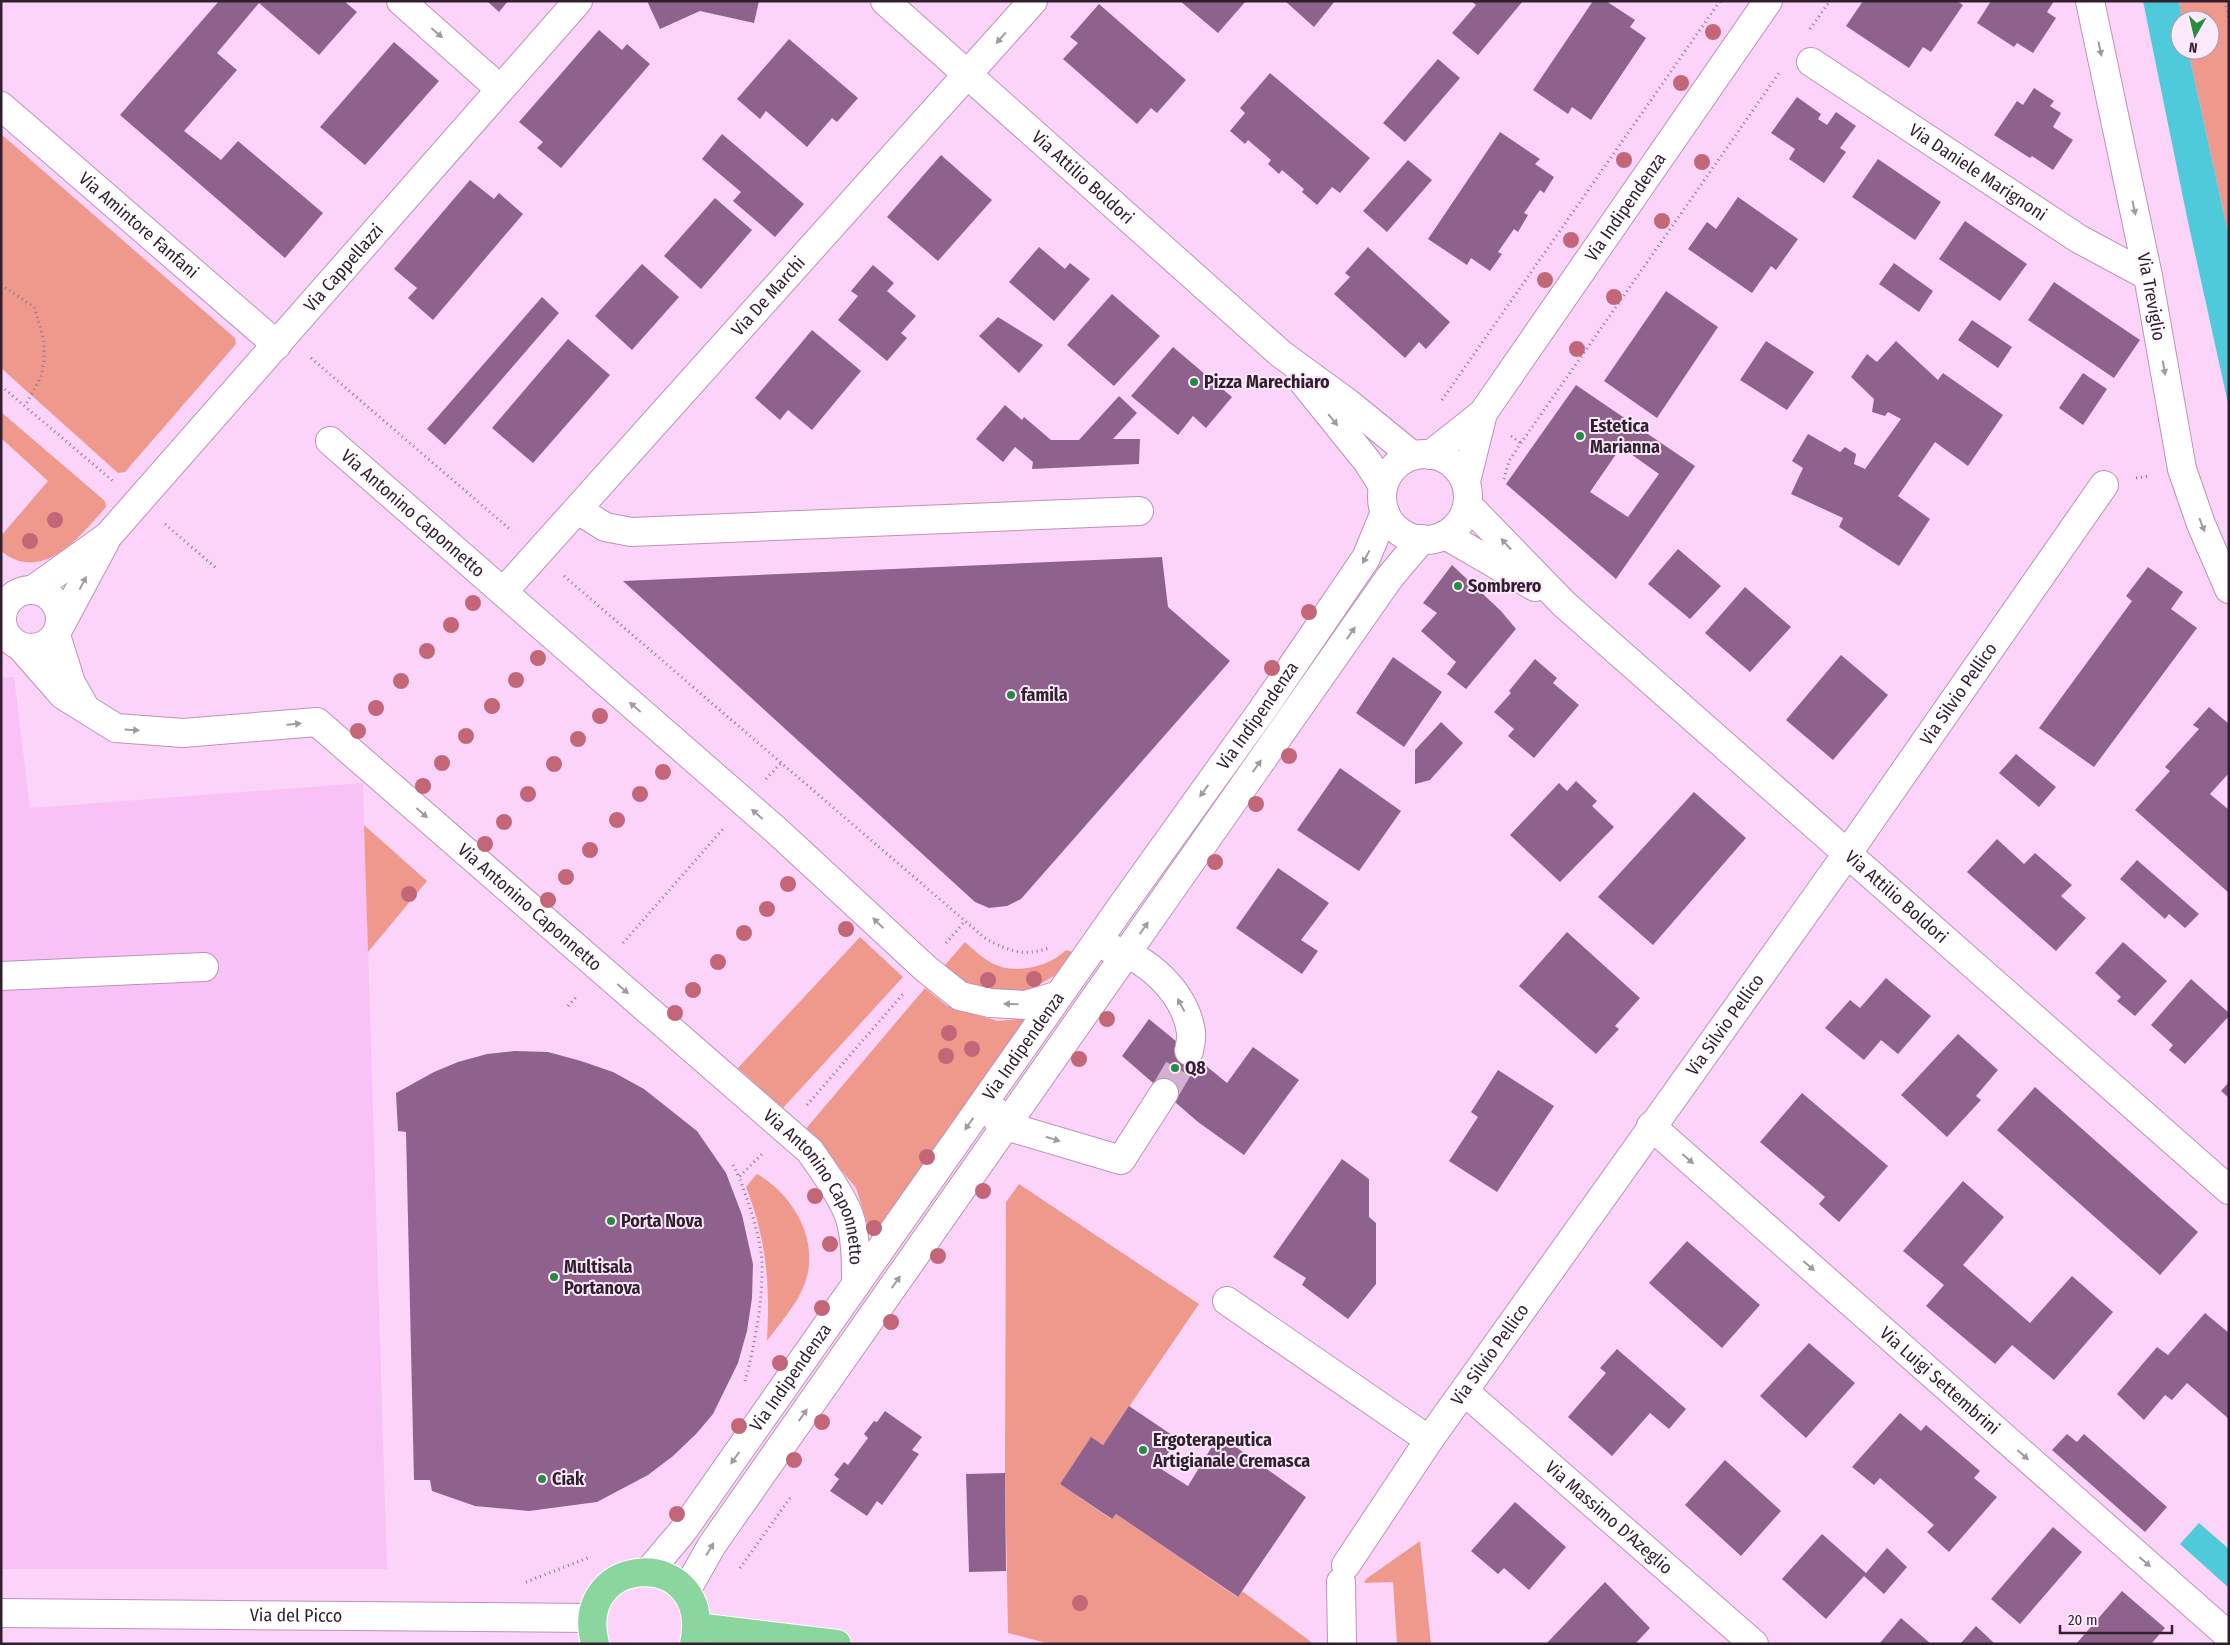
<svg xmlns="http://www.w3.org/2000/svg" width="2230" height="1645" viewBox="0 0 2230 1645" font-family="'Fira Sans Condensed',sans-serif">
  <rect width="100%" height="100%" fill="#fcd4fa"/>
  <path fill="#f9c2f6" d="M14,677L30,808L363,783L387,1569H1V678Z"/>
  <path fill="#ef998d" d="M2179,1H2229V237L2188,50H2210V20H2182Z
    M1,134L235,338L236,344L125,472L118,473L1,368Z
    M1,412L105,501L106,507C81,535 43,585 1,551V536L48,481L1,438Z
    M364,825L427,881L368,952Z
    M860,937L903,977L783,1108L738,1068Z
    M965,942C973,949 981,957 990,962C1013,976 1049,967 1066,950L1073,952L1057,974L1032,989L1007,994L974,992L938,973Z
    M925,988L947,1006L998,1021L1029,1018L874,1245L856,1188L832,1159L804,1131Z
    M757,1174C796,1196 823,1247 802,1290C794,1308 779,1324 767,1341C770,1285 767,1240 746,1187Z
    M1019,1184L1199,1304L1103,1445L1091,1438L1060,1484L1111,1519L1116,1514L1237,1597L1242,1591L1314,1644H1050L1008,1633L1005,1473L1006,1202Z
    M1420,1541L1431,1644H1397L1393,1582L1364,1583L1366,1579Z"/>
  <path fill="#4fcadb" d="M2143,1H2179L2182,20H2180V50H2188L2229,237V408L2187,217Z
    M2199,1523L2229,1549V1588L2180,1544Z"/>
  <path fill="#8e628c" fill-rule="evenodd" d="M219,1H344L357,12L319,55L259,3L217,53L237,70L184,131L221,160L238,141L323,213L285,258L120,115Z
    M487,1H508L499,12Z
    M647,1H759L754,23L700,11L660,29Z
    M1180,1H1246L1218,33Z
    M1285,1H1335L1314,27Z
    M1471,1H1523L1478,55L1452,33L1476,5Z
    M1593,1H1606L1635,20L1630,27L1646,38L1591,120L1572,107L1568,114L1533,90Z
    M1863,1H1957L1963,5L1931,52L1923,47L1909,68L1846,26Z
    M1991,1H2054L2047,12L2056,18L2033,53L2017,43L2014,47L1977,23Z
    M1099,4L1186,80L1157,113L1151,108L1137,124L1063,59L1078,43L1070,37Z
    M599,30L622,50L627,44L650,64L561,168L537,148L543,142L519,122Z
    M789,39L858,98L837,122L832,118L807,147L766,111L760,119L737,99Z
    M394,42L439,81L365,165L320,127Z
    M1438,59L1460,78L1405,142L1383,123Z
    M1270,73L1370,158L1340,193L1332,187L1317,205L1302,192L1304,189L1282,170L1279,174L1268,164L1271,160L1248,140L1245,144L1230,131L1245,113L1240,108Z
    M2034,88L2054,101L2050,106L2061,113L2053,127L2073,140L2053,170L2032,156L2030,158L1994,135L2017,101L2023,105Z
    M1797,97L1821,114L1818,119L1827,125L1836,112L1856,126L1840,148L1846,152L1824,183L1789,159L1795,149L1771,133Z
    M1500,132L1540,159L1535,164L1554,177L1544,193L1540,190L1524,213L1528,215L1518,232L1514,229L1498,252L1502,254L1490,271L1471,258L1467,265L1428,239Z
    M722,134L804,204L775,237L733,201L741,192L702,159Z
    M941,155L992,200L938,261L887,217Z
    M1878,159L1941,202L1915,240L1852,197Z
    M1408,160L1432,180L1387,232L1363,211Z
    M470,180L494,199L499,193L523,214L433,320L408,298L417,288L394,269Z
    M1738,197L1798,239L1776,270L1771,266L1752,293L1688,249L1707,222L1716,229Z
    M715,198L752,230L701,289L664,256Z
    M1965,221L2027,264L2000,301L1939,259Z
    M1039,247L1065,269L1070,263L1090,279L1054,321L1009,282Z
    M1368,247L1450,322L1426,349L1419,342L1405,358L1334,294L1350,277L1345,273Z
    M1894,263L1933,291L1919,312L1879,284Z
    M642,264L679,297L632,350L595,316Z
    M873,265L894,283L887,291L916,316L901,333L907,338L887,361L838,320L858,296L851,291Z
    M2054,282L2140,340L2114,378L2028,320Z
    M1666,291L1718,327L1657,418L1604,381Z
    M1112,294L1160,336L1114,386L1067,345Z
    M542,297L559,313L445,445L427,429Z
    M998,317L1043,345L1019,373L979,336Z
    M1972,320L2012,347L1998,368L1958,340Z
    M812,330L861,371L812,430L788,410L780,420L755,398Z
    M568,339L610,375L533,463L492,428Z
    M1766,341L1814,372L1787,410L1740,380Z
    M1896,341L1938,380L1943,373L2003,415L1968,466L1935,442L1898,496L1930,519L1899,566L1839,527L1843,518L1791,494L1803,468L1792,461L1808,434L1840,452L1845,447L1856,454L1854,464L1865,469L1901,419L1888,412L1885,416L1872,412L1874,399L1851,377L1867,354L1877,362Z
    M1173,347L1232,397L1206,428L1193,416L1178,435L1131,396Z
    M2083,373L2107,389L2083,425L2059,408Z
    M1576,385L1695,466L1616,579L1506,484ZM1621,447L1659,474L1628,517L1590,492Z
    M1119,396L1137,413L1113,439H1140L1139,464L1032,469L1033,462L1015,447L1003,462L976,439L1005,405L1022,420L1024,417L1051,440H1079Z
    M1678,549L1721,586L1690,619L1648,584Z
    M1162,557L1168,607L1230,661L1021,899L1007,906L989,908L975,902L623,581Z
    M1452,565L1501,611L1516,629L1466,689L1447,674L1456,662L1421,631L1437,613L1423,603Z
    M2148,567L2183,592L2171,609L2197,628L2094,767L2039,728L2132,601L2126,596Z
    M1745,587L1791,627L1750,672L1705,633Z
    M1841,655L1888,695L1833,760L1786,720Z
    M1393,657L1442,692L1404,747L1356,713Z
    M1535,659L1557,678L1553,683L1579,705L1534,758L1508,736L1514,729L1494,712L1511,693L1509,691Z
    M2209,707L2229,724V773L2210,794L2229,810V893L2135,810L2170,771L2165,767L2199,729L2193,725Z
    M1441,722L1463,743L1430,780L1415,784V750Z
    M2016,754L2056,787L2039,807L1999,773Z
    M1340,768L1401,811L1359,871L1297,830Z
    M1576,781L1597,801L1592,806L1614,827L1560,882L1510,835L1559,783L1567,791Z
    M1694,792L1746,838L1653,945L1598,897Z
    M1997,839L2024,864L2035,853L2072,885L2061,896L2086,918L2056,951L1967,872Z
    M2137,860L2199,914L2185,928L2169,914L2165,919L2120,879Z
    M1278,868L1329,903L1301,940L1318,951L1302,974L1236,928Z
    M1567,932L1640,998L1615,1026L1619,1029L1596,1054L1519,986Z
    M2123,942L2167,981L2135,1016L2117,1001L2121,997L2095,973Z
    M1886,978L1931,1016L1898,1054L1881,1040L1864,1060L1825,1028L1850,1000L1860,1008Z
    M2191,979L2229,1013V1016L2185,1064L2169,1050L2173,1045L2151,1025Z
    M1149,1019L1227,1083L1253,1047L1299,1080L1244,1155L1198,1122L1122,1056Z
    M1958,1034L1998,1070L1976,1096L1981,1100L1947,1137L1901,1095Z
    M515,1051L548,1052L581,1061L613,1072L644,1089L697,1131L726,1173L742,1215L753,1264L752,1298L747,1331L738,1363L713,1414L697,1433L673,1456L648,1475L597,1502L529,1511L475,1506L432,1491L430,1480H414L406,1132L398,1131L396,1093L434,1072L458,1062L487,1054Z
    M1498,1070L1554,1106L1497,1192L1449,1161L1478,1117L1471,1112Z
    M2229,1082V1098L2221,1091Z
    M2035,1087L2198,1232L2160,1275L1997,1130Z
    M1802,1093L1888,1166L1839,1222L1819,1204L1825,1197L1760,1142Z
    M1342,1159L1369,1179V1217L1376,1223V1284L1348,1319L1302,1285L1306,1278L1273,1257Z
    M1963,1181L2004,1217L1963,1265L2030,1323L2072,1276L2113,1312L2054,1380L2012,1345L1995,1364L1926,1306L1944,1285L1903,1251Z
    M1687,1241L1760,1305L1722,1348L1649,1283Z
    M2205,1313L2229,1333V1419L2187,1383L2172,1400L2165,1395L2144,1420L2117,1394L2157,1347L2168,1355Z
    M1809,1343L1855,1383L1806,1438L1760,1396Z
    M1617,1349L1686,1409L1669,1429L1650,1413L1612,1456L1568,1417L1606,1373L1600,1368Z
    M1129,1406L1178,1439L1158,1467L1188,1486L1219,1435L1306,1497L1238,1597L1116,1514L1112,1519L1060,1484L1091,1437L1103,1445Z
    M885,1411L922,1437L912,1450L919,1454L882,1505L877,1501L867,1516L830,1491L839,1479L834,1475L844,1462L848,1465L868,1438L864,1434L874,1421L877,1422Z
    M1900,1413L1921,1431L1926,1425L1980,1471L1974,1478L1997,1497L1949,1552L1927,1532L1934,1525L1880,1478L1874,1485L1852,1467Z
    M2067,1434L2077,1442L2084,1434L2167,1507L2145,1532L2052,1450Z
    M1725,1460L1781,1511L1741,1556L1685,1505Z
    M1005,1473L1006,1571L969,1572L966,1474Z
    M1515,1502L1566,1547L1529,1590L1504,1568L1498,1574L1471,1551Z
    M2053,1527L2082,1552L2020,1624L1991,1599Z
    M1822,1534L1866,1573L1887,1548L1907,1567L1884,1594L1864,1576L1826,1619L1782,1579Z
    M1605,1582L1650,1628L1635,1644H1546Z
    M2122,1591L2165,1628L2151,1644H2076Z
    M1901,1618L1931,1644H1879Z
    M1976,1626L1995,1644H1960Z"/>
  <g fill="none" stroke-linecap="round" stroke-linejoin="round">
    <path stroke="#d3b0d2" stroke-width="28" stroke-dasharray="28 14" stroke-linecap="butt" d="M1164,1093L1189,1051"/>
    <g stroke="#be90bc" stroke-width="30">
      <g id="minor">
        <path d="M401,1L500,89"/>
        <path id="s1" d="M885,1L1281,354L1348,403L1413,456"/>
        <path id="s2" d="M2090,1L2148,276L2182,469L2201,524L2229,589"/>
        <path id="s3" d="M1811,62L2079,239L2148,276"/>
        <path id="s4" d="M1,106L277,345"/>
        <path d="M1304,383L1367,461L1383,486"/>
        <path id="s5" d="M330,441L777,831L925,968L960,996L990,1003L1026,1005L1059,995"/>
        <circle cx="1425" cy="497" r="43"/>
        <path id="s6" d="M1430,455L1483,413L1768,1"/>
        <path d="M1466,481L1483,413"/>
        <path id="s7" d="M1468,505L1564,604L2229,1190"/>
        <path d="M578,510L605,527L631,532L1139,511"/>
        <path d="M1445,535L1535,587"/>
        <path id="s8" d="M34,589L108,536L578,1"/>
        <circle cx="31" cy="619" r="29"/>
        <path id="s9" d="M504,591L1033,1"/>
        <path d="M60,626L105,542"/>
        <path d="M56,635L71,683L83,704"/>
        <path id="s10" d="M21,647L63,695L116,728L183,733L317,722L810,1151C823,1170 846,1201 851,1222C856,1242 856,1264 856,1284"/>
        <path d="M1109,948C1147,957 1185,992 1191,1032C1192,1038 1190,1045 1189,1051"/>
        <path d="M1,976L204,967"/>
        <path d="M998,1113V1121L1006,1126L1121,1160L1164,1093"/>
        <path id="s11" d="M1651,1126L2229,1636"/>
        <path d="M1227,1301L1429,1440"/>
        <path id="s12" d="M1465,1392L1754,1644"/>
        <path id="s13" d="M1346,1565L1429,1440L1847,854L2104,485"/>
        <path id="s14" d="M649,1571L682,1532L1126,900L1263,709L1366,558L1385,512"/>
        <path d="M1341,1582L1342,1644"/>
        <path d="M686,1591L712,1545L1390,577L1422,539"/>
        <path id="s15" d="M1,1613L592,1618"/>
      </g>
    </g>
    <g stroke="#fff" stroke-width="30">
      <path id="major" d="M697,1627L837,1644
        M595,1644C571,1551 715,1546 694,1644"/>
    </g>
    <path stroke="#90748e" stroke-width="3" stroke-dasharray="1 4" stroke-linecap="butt" d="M2225,1L2229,21
      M1810,29L1830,1
      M1,285L34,307L44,340V360L41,377L25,406
      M311,358L512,531
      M1,386L113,481
      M1442,400L1720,1
      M1511,436L1521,443
      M2136,478L2150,476
      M1504,479L1509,461L1521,443L1779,73
      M165,524L216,568
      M564,576L986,939C1010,951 1023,957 1049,948
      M766,779L781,763
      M623,943L723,829
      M946,943L965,921
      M568,1006L578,995
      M807,1105L903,994
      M733,1165L739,1177
      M745,1381C755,1344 763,1301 762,1263C761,1237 748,1201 739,1177L762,1154
      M740,1568L790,1498
      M526,1582L590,1557"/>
    <use href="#minor" stroke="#fff" stroke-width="28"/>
    <use href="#major" stroke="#8bd69e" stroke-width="28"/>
  </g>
  <g fill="#c36778">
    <circle cx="1713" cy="32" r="8"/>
    <circle cx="1681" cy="83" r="8"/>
    <circle cx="1624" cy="160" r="8"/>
    <circle cx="1702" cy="162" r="8"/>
    <circle cx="1662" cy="221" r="8"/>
    <circle cx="1571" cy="240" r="8"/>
    <circle cx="1545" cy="280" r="8"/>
    <circle cx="1614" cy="297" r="8"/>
    <circle cx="1577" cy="349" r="8"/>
    <circle cx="55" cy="520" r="8"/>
    <circle cx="30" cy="541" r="8"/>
    <circle cx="473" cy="603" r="8"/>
    <circle cx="1309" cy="612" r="8"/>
    <circle cx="451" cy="625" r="8"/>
    <circle cx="427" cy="651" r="8"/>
    <circle cx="538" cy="658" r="8"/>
    <circle cx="1272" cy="668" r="8"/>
    <circle cx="516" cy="680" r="8"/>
    <circle cx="401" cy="681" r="8"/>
    <circle cx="492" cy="706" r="8"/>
    <circle cx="376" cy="708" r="8"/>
    <circle cx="600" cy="716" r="8"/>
    <circle cx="358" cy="731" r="8"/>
    <circle cx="466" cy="736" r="8"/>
    <circle cx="578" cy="739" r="8"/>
    <circle cx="1289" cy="756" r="8"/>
    <circle cx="442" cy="763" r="8"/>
    <circle cx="554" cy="764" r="8"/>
    <circle cx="663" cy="772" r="8"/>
    <circle cx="423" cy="786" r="8"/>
    <circle cx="528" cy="794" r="8"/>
    <circle cx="640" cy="794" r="8"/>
    <circle cx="1256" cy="804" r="8"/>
    <circle cx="617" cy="820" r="8"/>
    <circle cx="504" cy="822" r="8"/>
    <circle cx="485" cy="844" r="8"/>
    <circle cx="590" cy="850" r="8"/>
    <circle cx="1215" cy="862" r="8"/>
    <circle cx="566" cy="877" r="8"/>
    <circle cx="788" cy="884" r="8"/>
    <circle cx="409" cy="894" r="8"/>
    <circle cx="548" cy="900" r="8"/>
    <circle cx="767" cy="909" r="8"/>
    <circle cx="846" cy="929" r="8"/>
    <circle cx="744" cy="933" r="8"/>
    <circle cx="718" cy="962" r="8"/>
    <circle cx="1034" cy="979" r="8"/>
    <circle cx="988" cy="980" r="8"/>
    <circle cx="693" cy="990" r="8"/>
    <circle cx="675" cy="1013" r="8"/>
    <circle cx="1107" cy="1019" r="8"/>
    <circle cx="949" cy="1033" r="8"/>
    <circle cx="972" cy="1049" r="8"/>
    <circle cx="946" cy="1056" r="8"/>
    <circle cx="1079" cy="1059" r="8"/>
    <circle cx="927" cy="1157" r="8"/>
    <circle cx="983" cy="1191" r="8"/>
    <circle cx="815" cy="1196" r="8"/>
    <circle cx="874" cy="1228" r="8"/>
    <circle cx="830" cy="1244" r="8"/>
    <circle cx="938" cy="1256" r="8"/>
    <circle cx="822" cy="1308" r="8"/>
    <circle cx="891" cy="1322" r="8"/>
    <circle cx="780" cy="1363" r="8"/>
    <circle cx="822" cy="1422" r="8"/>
    <circle cx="739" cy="1426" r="8"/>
    <circle cx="794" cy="1460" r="8"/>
    <circle cx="677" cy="1514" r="8"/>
    <circle cx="1080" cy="1603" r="8"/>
  </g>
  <defs><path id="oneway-solid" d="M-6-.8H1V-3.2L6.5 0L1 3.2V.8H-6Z" transform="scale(1.25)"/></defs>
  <g fill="#a29aa2">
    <use href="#oneway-solid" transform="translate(437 33) rotate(41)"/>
    <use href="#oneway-solid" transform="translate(1001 38) rotate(131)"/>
    <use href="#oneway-solid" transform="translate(2100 49) rotate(78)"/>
    <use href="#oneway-solid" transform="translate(2134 208) rotate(78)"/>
    <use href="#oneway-solid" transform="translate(2164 368) rotate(80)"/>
    <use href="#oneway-solid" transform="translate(1333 420) rotate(51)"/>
    <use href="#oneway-solid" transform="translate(2202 525) rotate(69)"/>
    <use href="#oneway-solid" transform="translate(1506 544) rotate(-133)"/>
    <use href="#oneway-solid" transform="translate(1366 557) rotate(118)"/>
    <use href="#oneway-solid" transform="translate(83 583) rotate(-62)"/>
    <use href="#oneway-solid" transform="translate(1351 633) rotate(-55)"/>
    <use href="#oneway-solid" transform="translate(635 707) rotate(-139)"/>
    <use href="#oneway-solid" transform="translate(294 724) rotate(-5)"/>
    <use href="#oneway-solid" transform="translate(132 730) rotate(4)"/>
    <use href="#oneway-solid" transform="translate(1257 766) rotate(-55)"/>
    <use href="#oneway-solid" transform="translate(1204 791) rotate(126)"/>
    <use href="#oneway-solid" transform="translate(422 813) rotate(41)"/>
    <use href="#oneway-solid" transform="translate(757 814) rotate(-139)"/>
    <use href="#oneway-solid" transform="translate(878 923) rotate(-136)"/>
    <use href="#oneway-solid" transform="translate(1144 928) rotate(-55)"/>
    <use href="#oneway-solid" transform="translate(623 989) rotate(41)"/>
    <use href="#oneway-solid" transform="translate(1011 1004) rotate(-178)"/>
    <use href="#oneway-solid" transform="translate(1181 1005) rotate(-118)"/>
    <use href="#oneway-solid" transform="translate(969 1124) rotate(125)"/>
    <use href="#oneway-solid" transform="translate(1053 1139) rotate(17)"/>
    <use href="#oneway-solid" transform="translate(1688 1159) rotate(41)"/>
    <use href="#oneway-solid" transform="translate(1809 1266) rotate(41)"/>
    <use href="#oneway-solid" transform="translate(896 1282) rotate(-55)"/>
    <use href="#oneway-solid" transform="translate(803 1415) rotate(-55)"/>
    <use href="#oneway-solid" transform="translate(2023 1455) rotate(41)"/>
    <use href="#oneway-solid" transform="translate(735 1458) rotate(125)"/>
    <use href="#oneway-solid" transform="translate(710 1549) rotate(-60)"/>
    <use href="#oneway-solid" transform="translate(2145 1562) rotate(41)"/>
  </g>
  <g fill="#268c41" stroke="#fde9fc" stroke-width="2">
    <circle cx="1194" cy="382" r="5"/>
    <circle cx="1580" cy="436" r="5"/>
    <circle cx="1458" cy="586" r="5"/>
    <circle cx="1011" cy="695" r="5"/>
    <circle cx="1175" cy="1068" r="5"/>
    <circle cx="611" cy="1221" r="5"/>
    <circle cx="554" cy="1277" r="5"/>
    <circle cx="1143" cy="1450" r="5"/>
    <circle cx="542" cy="1479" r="5"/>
  </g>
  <g text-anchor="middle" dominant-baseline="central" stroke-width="4" stroke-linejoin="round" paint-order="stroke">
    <g font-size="18" fill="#311f30" stroke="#fde9fc">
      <text stroke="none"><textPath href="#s3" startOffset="200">Via Daniele Marignoni</textPath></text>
      <text stroke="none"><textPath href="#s1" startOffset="265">Via Attilio Boldori</textPath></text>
      <text stroke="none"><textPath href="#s6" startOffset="318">Via Indipendenza</textPath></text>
      <text stroke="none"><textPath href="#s4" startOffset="182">Via Amintore Fanfani</textPath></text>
      <text stroke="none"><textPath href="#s8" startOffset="448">Via Cappellazzi</textPath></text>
      <text stroke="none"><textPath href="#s9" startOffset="396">Via De Marchi</textPath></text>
      <text stroke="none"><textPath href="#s2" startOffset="302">Via Treviglio</textPath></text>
      <text stroke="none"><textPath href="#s5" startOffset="110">Via Antonino Caponnetto</textPath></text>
      <text stroke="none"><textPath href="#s13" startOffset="1065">Via Silvio Pellico</textPath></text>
      <text stroke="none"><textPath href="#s14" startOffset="1050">Via Indipendenza</textPath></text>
      <text stroke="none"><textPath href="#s7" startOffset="581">Via Attilio Boldori</textPath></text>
      <text stroke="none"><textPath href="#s10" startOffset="610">Via Antonino Caponnetto</textPath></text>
      <text stroke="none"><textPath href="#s13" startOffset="660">Via Silvio Pellico</textPath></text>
      <text stroke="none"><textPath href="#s14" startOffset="645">Via Indipendenza</textPath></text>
      <text stroke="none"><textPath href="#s10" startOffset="1015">Via Antonino Caponnetto</textPath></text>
      <text stroke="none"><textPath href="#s13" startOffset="255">Via Silvio Pellico</textPath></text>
      <text stroke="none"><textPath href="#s14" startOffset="240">Via Indipendenza</textPath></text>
      <text stroke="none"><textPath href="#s11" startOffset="385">Via Luigi Settembrini</textPath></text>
      <text stroke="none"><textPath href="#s12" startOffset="191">Via Massimo D'Azeglio</textPath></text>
      <text stroke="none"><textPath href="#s15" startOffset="295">Via del Picco</textPath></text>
    </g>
    <g font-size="18" font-weight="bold" fill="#311f30" stroke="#fde9fc" text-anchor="start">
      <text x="1204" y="382">Pizza Marechiaro</text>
      <text x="1590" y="426">Estetica<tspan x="1590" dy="21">Marianna</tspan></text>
      <text x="1468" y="586">Sombrero</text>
      <text x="1021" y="695">famila</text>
      <text x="1185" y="1068">Q8</text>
      <text x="621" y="1221">Porta Nova</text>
      <text x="564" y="1267">Multisala<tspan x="564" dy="21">Portanova</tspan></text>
      <text x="1153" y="1440">Ergoterapeutica<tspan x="1153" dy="21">Artigianale Cremasca</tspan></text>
      <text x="552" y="1479">Ciak</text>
    </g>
  </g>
  <rect width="2230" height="1645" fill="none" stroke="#311f30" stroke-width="5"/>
  <g transform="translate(2195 35) rotate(188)"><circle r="24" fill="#fde9fc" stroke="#ab98aa"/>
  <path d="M0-4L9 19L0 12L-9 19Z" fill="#268c41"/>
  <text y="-8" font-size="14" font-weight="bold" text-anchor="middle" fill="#311f30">N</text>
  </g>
  <path d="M2060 1625v8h112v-8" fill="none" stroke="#311f30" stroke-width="2.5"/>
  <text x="2068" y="1625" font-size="15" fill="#311f30" stroke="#fde9fc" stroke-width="4" paint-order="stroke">20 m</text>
</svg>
